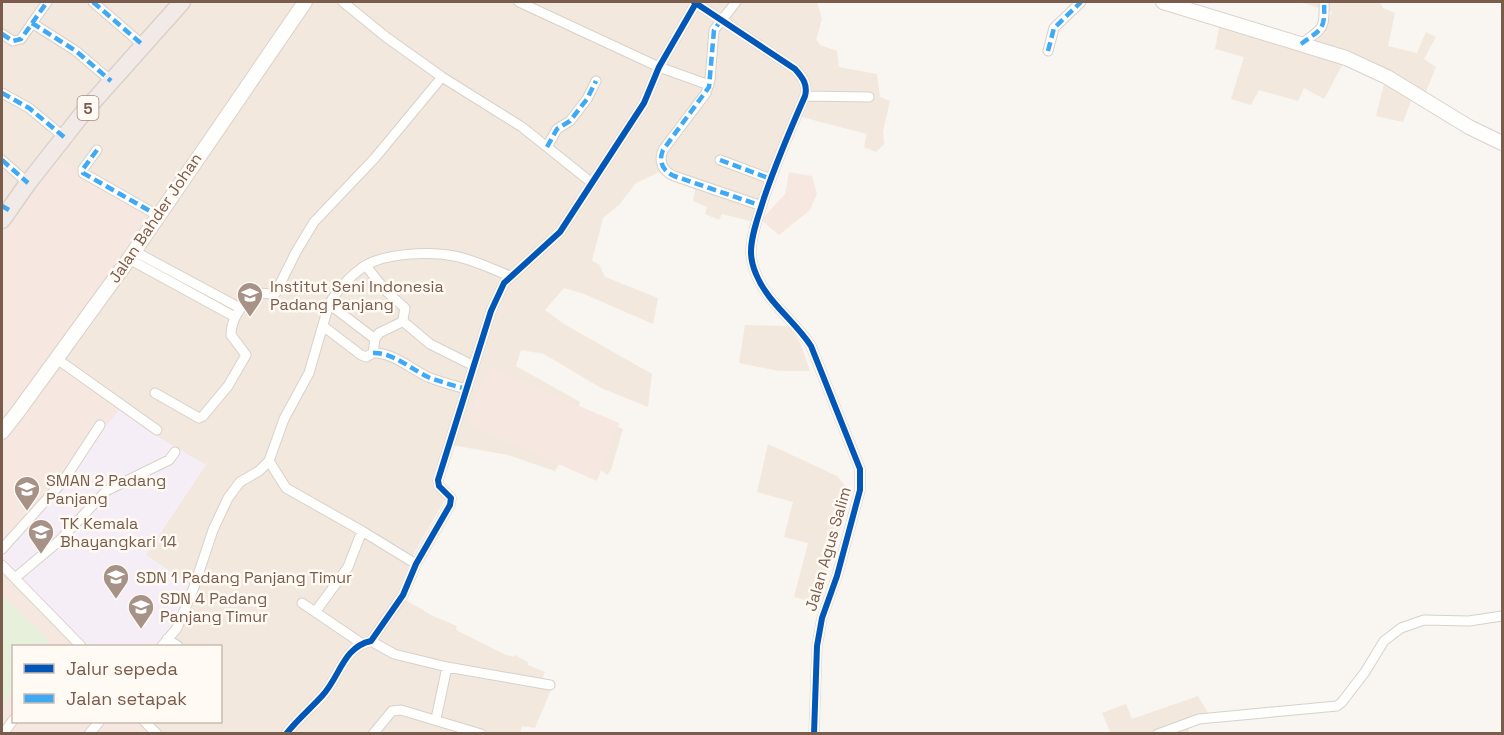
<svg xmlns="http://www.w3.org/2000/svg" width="1504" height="735" viewBox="0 0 1504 735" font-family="'Space Grotesk',sans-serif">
  <rect width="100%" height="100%" fill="#f9f5f0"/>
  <path fill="#f2e8de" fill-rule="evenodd" d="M2,2H817L822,19L816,40L820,45L837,51L839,67L877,74L880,97L890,101L883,131L884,144L876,152L864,147L867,134L794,115L754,222L722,214L719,220L705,214L707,207L693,201L696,185L664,170L636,183L619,205L603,218L592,261L599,264L605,277L658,298L653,324L584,294L564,288L545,310L564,324L652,374L648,407L601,388L544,354L521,350L516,366L580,402L578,409L623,429L611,470L607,475L571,448L568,449L555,471L508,455L446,444L432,478L435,485L447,496L413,555L397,595L433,616L457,626L456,630L504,654L513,657L515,655L528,662V665L545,672L540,686L551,690L535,728L522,726L520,734L2,733ZM14,646H220V722H14Z
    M1300,2H1380L1383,8L1395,13L1388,46L1417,53L1426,32L1436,37L1424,59L1436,67L1425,94L1416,88L1403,122L1376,116L1384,84L1343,64L1324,99L1304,88L1298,101L1259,90L1251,105L1231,99L1244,57L1215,49L1222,14L1306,39L1323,27L1332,12Z
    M745,325L790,326L801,345L810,371H779L739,363Z
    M768,444L837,476L850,491L820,604L794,597L808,543L784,537L793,502L757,492Z
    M1198,696L1210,716L1190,727L1188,733L1111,734L1102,713L1126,704L1132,719Z"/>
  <path fill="#f6e8e1" d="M54,156L154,216L53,360L119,410L2,551V236Z
    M789,172L812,176L817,194L810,210L779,235L761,220L785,194Z
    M489,367L619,423L597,481L469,425L475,398Z
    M2,578L70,646H14V722H138L149,733H2Z"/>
  <path fill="#f6eef6" d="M119,410L150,432L206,465L146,555L191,585L172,625L157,646H85L77,636L2,564V551Z"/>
  <path fill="#e7f0db" d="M2,595L49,639L44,646H14L13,691L2,709Z"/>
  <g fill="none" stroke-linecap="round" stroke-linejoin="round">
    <g stroke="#d7d1cb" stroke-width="11">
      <path id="street" d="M93,2L144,46
        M343,2L386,37L442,77L522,127L592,183
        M519,2L659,67L709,85
        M694,2L795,69C803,78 808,85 805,96C790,130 776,163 764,198C759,215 751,234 751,252C751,259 753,267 756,274C767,302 795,321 811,346L860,469V490L837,576L822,618L817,646L814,734
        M736,2L714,30L710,80L706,93L663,150C658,162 663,171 674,176L762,206
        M32,23L76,51L111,81
        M2,34L13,41L21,39L47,2
        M1301,44C1323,28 1325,30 1324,2
        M1048,51L1054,28L1081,2
        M2,93L29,108L64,137
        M805,96L869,97
        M547,147L557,129L570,121L587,99L596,81
        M97,150L83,169V173L157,215
        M2,160L28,183
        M720,160L771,179
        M134,251L240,308
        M129,259L235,317
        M366,266L385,290L405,308L403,319L405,323L430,344L474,366
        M323,326L361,355L366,357L373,353L375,339L329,304
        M375,339L379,333L404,321
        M373,353C393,352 412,370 430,378C442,382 454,386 467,389
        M57,359L157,430
        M155,393L199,418L203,416L228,386L246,355L231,335C231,318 243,302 257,293L275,294L296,252L314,222L374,159L442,77
        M2,549L64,480L100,425
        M416,564L362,531L286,488L269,461L284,419L309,373L329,304C337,291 350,276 363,267C384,253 430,251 454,256C472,259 492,269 510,276
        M2,565L81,646
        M15,578L59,541L106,491L169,460L175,452
        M302,603L361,643
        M316,611L348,567L362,531
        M167,639L178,646
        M371,641L394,654L447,667L550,685
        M162,646L177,628L194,587L213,530L228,498L240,482L259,471L269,461
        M436,719L447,667
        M145,722L157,734
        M3,734L14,719
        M89,734L99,722
        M286,734C297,720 310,709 322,696C340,677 343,647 371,641L403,595L416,564L450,505L451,498L439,486L438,480L491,311L504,283L560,232L644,103L659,67L696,3
        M373,734L392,711L401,710L481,734
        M1158,734L1199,719L1337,706L1342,702L1365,672L1384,641L1401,628L1424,620L1469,621L1502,616"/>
    </g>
    <g stroke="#d9d2cb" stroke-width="16">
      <path id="secondary" d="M1163,2L1346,58L1387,77L1469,127L1502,143
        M2,432L17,413L129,259L305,2"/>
    </g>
    <g stroke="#dad1cc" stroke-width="19">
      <path id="highway" d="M2,220L28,183L83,113L182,2"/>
    </g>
    <use href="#street" stroke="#fefefd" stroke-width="9"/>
    <use href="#secondary" stroke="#fefefd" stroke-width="14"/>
    <use href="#highway" stroke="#f2eae7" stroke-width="16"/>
    <path stroke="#3fa9f5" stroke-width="4.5" stroke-dasharray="9 4.5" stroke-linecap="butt" d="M93,2L144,46
      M722,19L714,30L709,87L663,150C658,162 663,171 674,176L762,206
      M32,23L76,51L111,81
      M2,34L13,41L21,39L47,2
      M1301,44C1323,28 1325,30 1324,2
      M1048,51L1054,28L1081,2
      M2,93L29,108L64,137
      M547,147L557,129L570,121L587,99L596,81
      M97,150L83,169V173L157,215
      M2,160L28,183
      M720,160L771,179
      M2,206L9,210
      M373,353C393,352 412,370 430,378C442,382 454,386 467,389"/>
    <g stroke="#fffaf3" stroke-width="10">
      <path id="cycleway" d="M694,2L795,69C803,78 808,85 805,96C790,130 776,163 764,198C759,215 751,234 751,252C751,259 753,267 756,274C767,302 795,321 811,346L860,469V490L837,576L822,618L817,646L814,734
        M286,734C297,720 310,709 322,696C340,677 343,647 371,641L403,595L416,564L450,505L451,498L439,486L438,480L491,311L504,283L560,232L644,103L659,67L696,3"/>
    </g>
    <use href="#cycleway" stroke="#0057b8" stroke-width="6"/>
  </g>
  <defs>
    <g id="university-pin" transform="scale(1.35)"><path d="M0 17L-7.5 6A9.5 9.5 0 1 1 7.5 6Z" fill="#a69286" stroke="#fffaf3"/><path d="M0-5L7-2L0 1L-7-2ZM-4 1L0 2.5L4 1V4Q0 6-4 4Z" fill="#fff"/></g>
    <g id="school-pin" transform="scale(1.35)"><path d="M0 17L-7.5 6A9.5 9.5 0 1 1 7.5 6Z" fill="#a69286" stroke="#fffaf3"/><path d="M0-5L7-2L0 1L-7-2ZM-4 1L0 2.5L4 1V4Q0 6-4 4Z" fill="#fff"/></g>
  </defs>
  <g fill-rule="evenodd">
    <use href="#university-pin" x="250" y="295"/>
    <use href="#school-pin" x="27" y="489"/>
    <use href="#school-pin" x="41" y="532"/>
    <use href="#school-pin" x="116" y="577"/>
    <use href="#school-pin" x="141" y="607"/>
  </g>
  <g text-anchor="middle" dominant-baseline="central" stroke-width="5" stroke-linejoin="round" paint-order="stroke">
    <rect fill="#fffaf3" stroke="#a28b7f" stroke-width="1.5" x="77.5" y="96" width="21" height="24" rx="4.5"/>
    <g font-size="15" font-weight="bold" fill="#7a5c4d">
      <text x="88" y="108">5</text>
    </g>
    <g font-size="16" fill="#7a5c4d" stroke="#fffaf3">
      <text transform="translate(155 218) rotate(-56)">Jalan Bahder Johan</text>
      <text transform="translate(828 549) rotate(-74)">Jalan Agus Salim</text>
    </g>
    <g font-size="16" fill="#7a5c4d" stroke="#fffaf3" text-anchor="start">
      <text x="270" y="286">Institut Seni Indonesia<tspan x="270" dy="18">Padang Panjang</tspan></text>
      <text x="46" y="480">SMAN 2 Padang<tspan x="46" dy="18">Panjang</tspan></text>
      <text x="60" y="523">TK Kemala<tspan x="60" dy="18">Bhayangkari 14</tspan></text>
      <text x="136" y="577">SDN 1 Padang Panjang Timur</text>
      <text x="160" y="598">SDN 4 Padang<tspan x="160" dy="18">Panjang Timur</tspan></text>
    </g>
  </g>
  <rect width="1504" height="735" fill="none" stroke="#7a5c4d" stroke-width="6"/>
  <rect x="12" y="645" width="210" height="78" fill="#fffaf3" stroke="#cabbb1" stroke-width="1.5"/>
  <rect x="24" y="664" width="30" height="9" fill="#0057b8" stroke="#cabbb1" stroke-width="1.5"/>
  <text x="66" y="675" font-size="18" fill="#7a5c4d">Jalur sepeda</text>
  <rect x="24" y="694" width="30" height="9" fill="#3fa9f5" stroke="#cabbb1" stroke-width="1.5"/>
  <text x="66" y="705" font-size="18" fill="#7a5c4d">Jalan setapak</text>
</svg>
